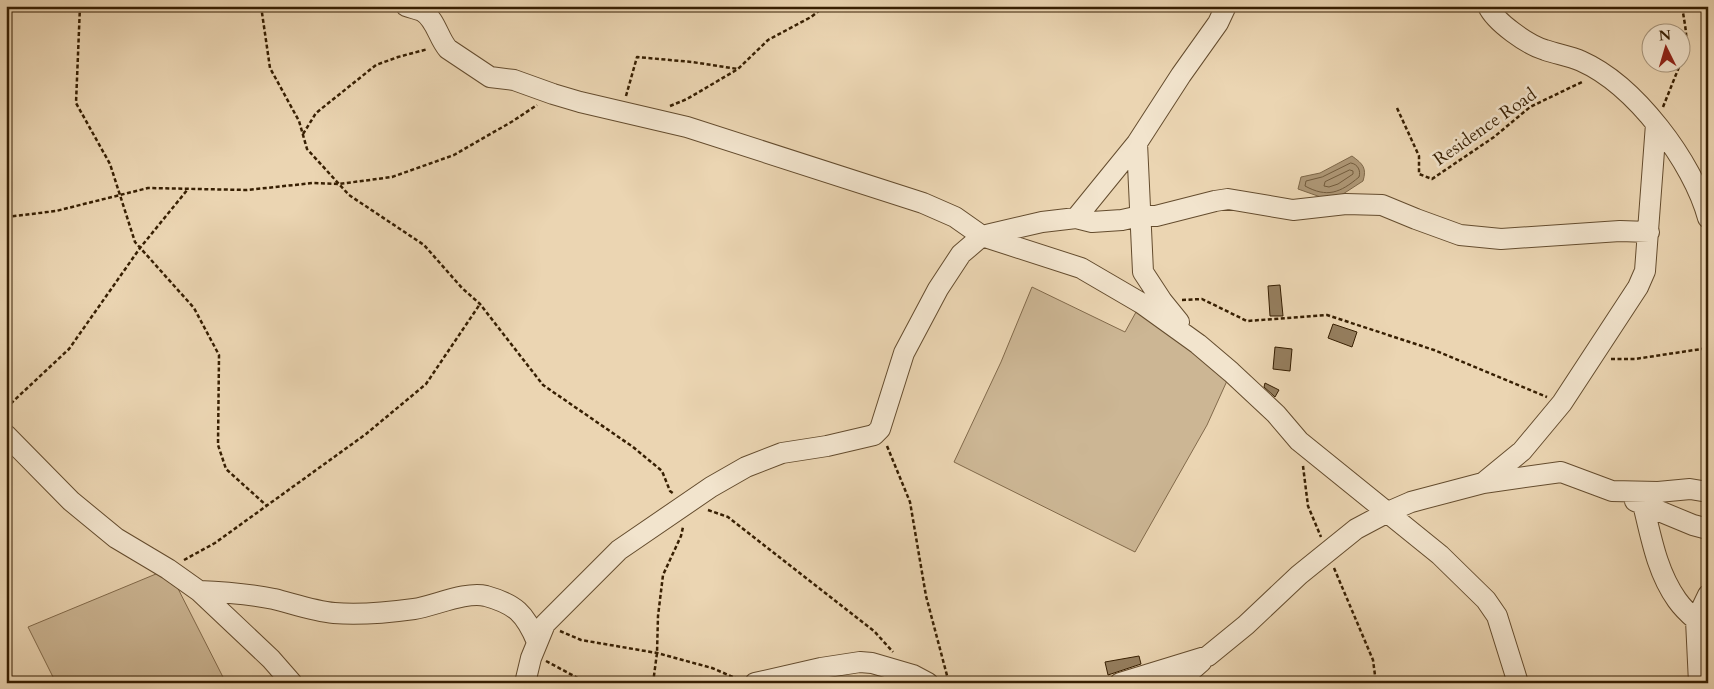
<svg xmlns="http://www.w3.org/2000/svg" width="1714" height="689" viewBox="0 0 1714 689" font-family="Cardo,serif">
  <rect width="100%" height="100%" fill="#ebd5b2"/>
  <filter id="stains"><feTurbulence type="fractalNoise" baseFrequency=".004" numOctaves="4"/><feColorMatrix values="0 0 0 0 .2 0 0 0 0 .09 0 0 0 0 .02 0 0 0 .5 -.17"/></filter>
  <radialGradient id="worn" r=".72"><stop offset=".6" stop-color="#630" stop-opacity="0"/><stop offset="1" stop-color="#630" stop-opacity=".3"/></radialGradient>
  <path fill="#ccb694" stroke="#826a4b" d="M1032,287L1125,332L1141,303L1231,372L1207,425L1135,552L954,462L1001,362Z
    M168,569L226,683H56L28,627Z"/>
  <path fill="#ae9776" stroke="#7e6748" d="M1352,156C1363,164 1367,168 1363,181L1343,194L1329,200L1298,189L1301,177L1320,173Z"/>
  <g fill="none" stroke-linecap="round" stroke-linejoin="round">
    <path stroke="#725b3c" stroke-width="1" d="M1351,163C1358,164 1361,171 1359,177C1340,193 1327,198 1305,186L1306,181L1322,177Z
      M1350,170L1353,171V174L1338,184L1329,187L1324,186L1325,182Z"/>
  </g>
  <path fill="#957e5e" stroke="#371f02" d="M1280,285L1283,316H1270L1268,286Z
    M1333,324L1357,332L1352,347L1328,338Z
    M1275,347L1292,349L1290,371L1273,369Z
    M1265,383L1279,390L1275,397L1264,387Z
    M1139,656L1141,664L1108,675L1105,662Z"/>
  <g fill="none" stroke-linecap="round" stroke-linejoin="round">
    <g stroke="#644c2e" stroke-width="22">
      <path id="minor" d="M406,6C411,8 417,9 422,11C436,19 438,38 448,49L490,77L514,80L553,94L580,102L687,127L923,203L955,217L982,236L1081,268L1141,303L1198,344L1231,372L1276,414L1299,441L1440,555L1486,600L1497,616L1518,683
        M1488,6C1495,22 1528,45 1545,50C1556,54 1570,56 1581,61C1635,85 1693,162 1708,218
        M1137,143L1143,272L1162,301L1179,322
        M1076,218L1092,222L1122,220L1140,216H1156L1215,201L1228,199L1293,210L1346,204L1382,205L1416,219L1460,235L1501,239L1620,231L1649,232
        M6,435L71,501L116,538L168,569L199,591L271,659L292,683
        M1483,483L1522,451L1562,403L1638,287L1645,271L1656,124
        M1635,501L1693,525L1708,529
        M1643,504C1651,537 1657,572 1677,600C1682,607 1689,614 1696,620L1699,683
        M199,591C224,592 249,594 274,599C294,604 314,611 334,613C357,615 392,612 414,609C434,606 466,591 486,596C515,604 525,613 537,642
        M1696,620L1708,595
        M525,683L531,658L545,624L619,550L711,487L746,467L782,453L827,446L874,435L880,429L904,353L938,289L961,254L982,236L1042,222L1076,218L1137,143L1181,75L1218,23L1226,6
        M755,683L821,668L860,662L872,663L913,675L928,683
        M1120,683L1208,656L1246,625L1299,575L1356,529L1388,512L1411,502L1483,483L1561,472L1612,491L1658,492L1690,489L1708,492
        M1177,683L1201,662"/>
    </g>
    <path stroke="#371f02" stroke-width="2.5" stroke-dasharray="4 2.5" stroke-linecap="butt" d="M80,6L76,103L110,164L135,242L194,308L219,355L218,445L226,469L267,506
      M261,6L270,68L299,121L307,149L349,195L424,245L462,288L480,304L543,385L633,447L662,471L670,491L674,494
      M1682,62C1690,43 1685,27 1682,6
      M626,96L637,57L692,62L738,69
      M670,106L687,99L738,69L768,40L811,17L825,6
      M1663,107L1681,62
      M1397,108L1419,156V174L1432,179L1494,137L1530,107L1584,81
      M303,134L316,113L376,65L398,57L428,49
      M6,217L56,211L148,188L247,190L313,183L339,184L392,177L454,155L513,121L537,105
      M1182,300L1202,299L1247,321L1327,315L1434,350L1547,397
      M1611,359H1635L1708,348
      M6,408L69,349L140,248L188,189
      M887,446L910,502L926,596L949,683
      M1303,466L1308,506L1321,537
      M708,510L728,517L874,631L893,652
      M184,560L215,543L366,434L426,384L480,304
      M1334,568L1373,660L1376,683
      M560,631L581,640L657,653L712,668L740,680
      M546,661L587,683
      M653,683L657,653L658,616L663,575L681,536L683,527"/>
    <use href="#minor" stroke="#f2e4cd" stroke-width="20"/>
  </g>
  <g text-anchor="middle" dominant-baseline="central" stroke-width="5" stroke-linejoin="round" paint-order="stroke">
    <g font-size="18" fill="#371f02" stroke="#f2e4cd">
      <text transform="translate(1485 127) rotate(-35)">Residence Road</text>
    </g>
  </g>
  <rect width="1714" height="689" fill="none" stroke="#ebd5b2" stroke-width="25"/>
  <rect x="8" y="8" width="1699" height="674" fill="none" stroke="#371f02" stroke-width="2.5"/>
  <rect x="12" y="12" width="1689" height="664" fill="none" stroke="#371f02"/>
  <g transform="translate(1666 48) rotate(355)"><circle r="24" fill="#f2e4cd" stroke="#a7957c"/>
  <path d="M0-4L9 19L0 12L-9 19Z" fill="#8f2418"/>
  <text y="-8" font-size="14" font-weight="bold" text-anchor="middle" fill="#371f02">N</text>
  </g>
  <rect width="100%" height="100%" filter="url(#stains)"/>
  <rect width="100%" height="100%" fill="url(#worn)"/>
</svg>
